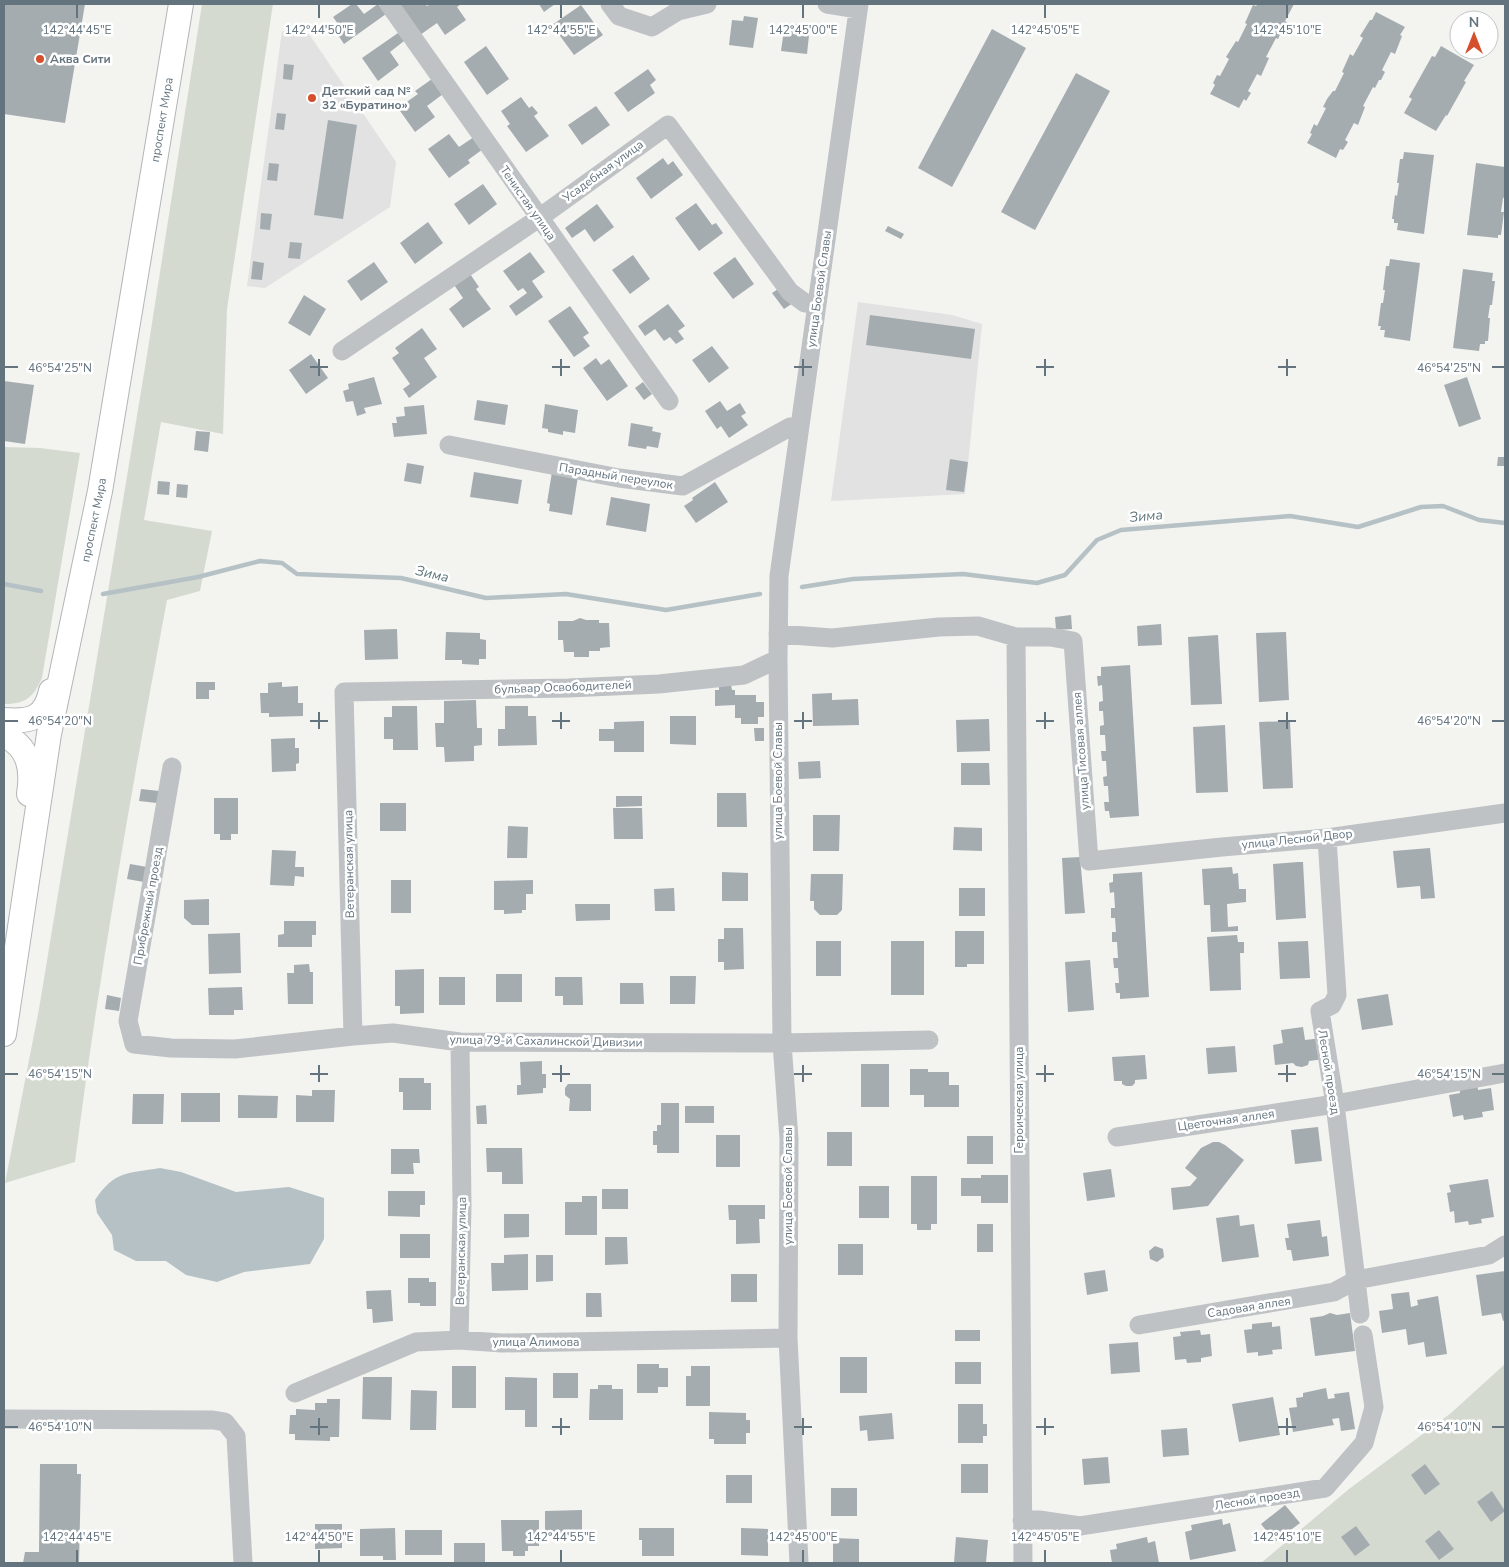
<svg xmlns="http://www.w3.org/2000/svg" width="1509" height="1567" viewBox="0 0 1509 1567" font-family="'Nunito Sans',sans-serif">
  <rect width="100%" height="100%" fill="#f3f3f0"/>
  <path fill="#e1e2e1" d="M282,31L309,34L396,162L390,207L265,288L247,286Z
    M858,302L952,315L982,324L965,494L831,501Z"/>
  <path fill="#d5dad1" d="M202,4H273L227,309L223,434L161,422L144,520L212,531L200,591L167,600C132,787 99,974 75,1162L5,1183L39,1009L147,355Z
    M4,447L40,448L80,453L42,678C33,698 25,704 4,704Z
    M1505,1364V1563H1261L1349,1489L1451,1413Z"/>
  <path fill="#b5c1c5" d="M160,1168L181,1172L236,1192L289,1187L324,1198V1239L310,1264L244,1272L217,1282L186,1275L166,1261H136L114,1250L112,1235L97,1213L95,1200C115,1170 127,1174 160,1168Z"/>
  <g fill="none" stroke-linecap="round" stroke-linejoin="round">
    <path stroke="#b5c1c5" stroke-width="4.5" d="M4,584L41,591
      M802,587L853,579L963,574L1037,583L1065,575L1097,540L1121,530L1290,516L1358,527L1421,507L1443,506L1479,520L1505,523
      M103,594L198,577L260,561L282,563L297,574L401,578L486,598L566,594L666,610L760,594"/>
  </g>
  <path fill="#a4acb0" d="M4,4H85L65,123L4,114Z
    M352,4H356L364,14L378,4L386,14L344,44L336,32L341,28L333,17Z
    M398,4H425L427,6L431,4H461L457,7L466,20L445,35L437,23L420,35Z
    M539,4H555L544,12Z
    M1258,4H1294L1285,21L1288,23L1284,31L1282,30L1278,39L1276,38L1266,57L1269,58L1261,76L1257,74L1248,91L1251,93L1246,101L1244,99L1239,108L1210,94L1215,85L1213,83L1217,75L1220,76L1229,59L1226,57L1236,41L1238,42L1247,24L1245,23L1253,5L1256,6Z
    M581,5L603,35L574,55L552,25Z
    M1376,12L1405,27L1400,35L1402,36L1395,54L1391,52L1382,70L1385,72L1381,80H1379L1375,88L1373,87L1363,106L1365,107L1358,125L1354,123L1345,140L1348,142L1343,150L1340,149L1336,158L1307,143L1312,134L1310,133L1314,124L1317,126L1326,108L1323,107L1327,99L1333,91H1335L1344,73L1342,72L1350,54L1353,56L1363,38L1360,36L1370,20H1372Z
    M744,16L758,18L753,48L729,45L732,20L743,21Z
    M785,23L810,26L807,54L781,51Z
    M992,29L1026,48L952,187L918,168Z
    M398,33L404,41L390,52L399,65L378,81L362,58Z
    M486,46L509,79L487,95L464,62Z
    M1441,46L1474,65L1464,81L1466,82L1447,116L1446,115L1436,131L1404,113L1412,99L1409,97L1432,56L1435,57Z
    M284,64L294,65L292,80L283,79Z
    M648,69L656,80L650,85L655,93L628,112L614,93Z
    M1076,73L1110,91L1035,230L1001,212Z
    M432,79L443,94L427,106L435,117L415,132L398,108L418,94L415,91Z
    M521,97L529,108L532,106L538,113L534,116L549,136L526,152L507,126L510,124L501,111Z
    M596,106L610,125L582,145L568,125Z
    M277,113L286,114L284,130L275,129Z
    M328,120L357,125L343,219L314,215Z
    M449,134L459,147L474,137L483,149L468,160L470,163L449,178L428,149Z
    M1404,152L1434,155L1424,234L1397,230L1398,223H1394V219H1392L1395,195L1397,196L1399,183H1397L1400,159H1403Z
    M663,158L668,165L673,161L683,175L651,199L636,178Z
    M269,163L279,164L277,181L267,180Z
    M1476,163L1505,167V197L1503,198L1501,212H1504L1501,235H1498V238L1467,235Z
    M483,184L497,204L469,225L454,204Z
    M696,203L712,225L716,223L723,233L699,251L675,218Z
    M597,204L614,227L594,242L585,229L572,238L565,228Z
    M261,213L272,214L270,230L260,229Z
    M428,222L443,243L415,264L400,243Z
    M888,226L904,234L901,239L885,231Z
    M290,242L302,243L300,259L288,258Z
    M530,252L545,272L532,281L543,297L516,316L509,306L527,293L523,288L518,291L503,271Z
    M633,255L650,279L630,294L612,270Z
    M735,257L754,284L733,299L713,273Z
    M1390,259L1420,263L1410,341L1384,337L1385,330H1380L1381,326H1378L1381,303H1383L1385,290H1383L1386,266H1389Z
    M253,261L264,263L262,280L251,279Z
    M374,262L388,282L361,301L347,281Z
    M466,268L479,287L476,289L491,309L463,328L449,309L463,298L450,279Z
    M1463,269L1493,273L1492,281H1495L1492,305H1490L1488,318H1490L1488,341H1485V344H1480L1479,351L1453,348Z
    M781,287L793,303L784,309L772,293Z
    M304,295L326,309L310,336L288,323Z
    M668,304L685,326L678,331L684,339L676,344L670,337L664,341L655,329L645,336L638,326Z
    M570,306L589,333L583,337L590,346L574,357L548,321Z
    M870,315L975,329L971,359L866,345Z
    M422,328L437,349L424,358L437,377L409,398L403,389L410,384L392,358L399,353L395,348Z
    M712,346L729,368L709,383L692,360Z
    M311,354L328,378L306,394L289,370Z
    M596,358L601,365L609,359L628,386L607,401L583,368Z
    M374,377L382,404L364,408L366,413L357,416L353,401L346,402L343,391L349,389L348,384Z
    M1467,377L1481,419L1459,427L1444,385Z
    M4,381L34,385L25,444L4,441Z
    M643,382L652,394L644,400L635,388Z
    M477,400L508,405L505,425L474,420Z
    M720,401L727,411L740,403L746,413L741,416L748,425L729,438L721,426L717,429L705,411Z
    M545,404L578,410L575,433L563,431V435L548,432V429L542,428Z
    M424,405L427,434L394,437L392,423H397L396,417L405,416L404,407Z
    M631,423L653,427L652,431L661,433L658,448L647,446L646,449L628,446Z
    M196,431L210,432L208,452L194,450Z
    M1498,457H1505V466H1497Z
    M950,459L968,462L964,492L946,490Z
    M407,463L424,466L421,484L404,481Z
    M474,472L522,480L518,504L470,497Z
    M552,472L578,476L572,515L549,511L550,504L547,503Z
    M158,481L170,482L169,495L157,494Z
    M715,482L728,502L696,523L684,506L693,500L692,498Z
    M177,484L188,485L187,498L176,497Z
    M611,497L650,504L646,532L606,525Z
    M1071,615L1072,629L1056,630L1055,617Z
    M580,618L586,620H599V623H609L610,647L600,648V651H589V657H574V652H564L563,640H558V621H573Z
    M1161,624L1162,645L1138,646L1137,626Z
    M397,629L398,659L365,660L364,630Z
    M446,632L480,633V639L486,640V659H479V665L462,664V660H445Z
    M1286,632L1289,700L1259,702L1256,633Z
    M1218,635L1222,704L1191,705L1188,637Z
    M1130,665L1139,816L1110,818L1109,811H1105L1104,802H1109L1108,786H1104L1103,777L1107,776L1106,761H1102L1101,751H1106L1105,735H1100V726L1104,725L1103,711H1099V702L1103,701L1102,685L1098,686L1097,676H1101V667Z
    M196,682H215V690H209V699H196Z
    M282,682V687L298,686V703H303V716L269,717V713H261L260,693H268V683Z
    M719,685H731L732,690H735V695H756V702H764V717H758V724H741V718H735V705L715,706V690H719Z
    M832,693V700L858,699L859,725L813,726L812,694Z
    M476,700L477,728H482V745L474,746V761L445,762L444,747H436L435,723H444V701Z
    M392,706H417L418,750H393V739H384V717H392Z
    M505,706H528V716H536L537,745L498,746V729H505Z
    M670,716H696V745L670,744Z
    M989,719L990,751L957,752L956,720Z
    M644,721V752H614V741H599V729H614V722Z
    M1290,721L1293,788L1263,789L1259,722Z
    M1225,725L1228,792L1196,793L1193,727Z
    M754,728H764V741H755Z
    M295,738V748H299V763L296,764V771L272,772L271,739Z
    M820,761L821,778L799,779L798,762Z
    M961,763H989L990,785H961Z
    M141,789L159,791L157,803L139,801Z
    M717,793H746L747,827H717Z
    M616,796H642V806L616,807Z
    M214,798H238V834H231V840H220V834H214Z
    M380,803H406V831H380Z
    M613,808H642L643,839H614Z
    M813,815H840L839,851H813Z
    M508,826L528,827L527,858H507Z
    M954,827L982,828V851L953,850Z
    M1430,848L1435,898L1421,899L1420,886L1397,888L1393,851Z
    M272,850L296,851L295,867H304V877L295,876L294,886L270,885Z
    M1080,857L1085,913L1065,914L1062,858Z
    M1298,862H1303L1306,918L1276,920L1273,864Z
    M130,864L147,867L144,882L127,879Z
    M1232,867L1233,874L1238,873L1239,889H1246V902L1227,904L1228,927L1238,926V931L1211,932L1210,905H1204L1202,869Z
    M722,872L748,873V901H722Z
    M1142,872L1149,997L1120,999V993H1116L1115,983H1119L1118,968H1114L1113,958H1118L1117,942H1112V932H1116L1115,918H1111V908H1115L1114,892L1110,893L1109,883L1113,882V874Z
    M811,874H843L842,910L837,915H820L814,909V901H810Z
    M391,880H411V913H391Z
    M533,880V894H526V910H522V913L504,914V910H494V881Z
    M674,888L675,911H655L654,889Z
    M959,888H985V916H959Z
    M209,899V925H192L184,918V900Z
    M575,904H610V920L576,921Z
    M284,921H316V935H312V947H278V935L284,934Z
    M724,928H743L744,969L724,970V962H718V939H724Z
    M955,931H984V964H967V967H955Z
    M240,933L241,973L209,974L208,934Z
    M1237,935L1238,942H1244V953H1240L1241,990L1210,991L1207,937Z
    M816,941H841V976H816Z
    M891,941H924V995H891Z
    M1308,941L1310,978L1280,979L1278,942Z
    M1090,960L1094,1010L1068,1012L1065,962Z
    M309,964L310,972H313V1004H288L287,973H294V965Z
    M424,969V1013L400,1014V1006H395V970Z
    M496,974H522V1002H496Z
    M670,976H696L695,1004H670Z
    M439,977H465V1005H439Z
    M555,977H582L583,1005H563V996H555Z
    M620,983H643L644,1004H620Z
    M242,987L243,1010H234V1015H209L208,988Z
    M1388,994L1393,1025L1362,1030L1357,999Z
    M107,995L121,998L119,1011L105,1009Z
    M1303,1027L1305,1040L1322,1038L1324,1059L1309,1061L1308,1065L1302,1067L1296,1066L1293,1063L1275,1065L1273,1045L1283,1043L1281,1030Z
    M1235,1046L1237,1072L1208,1074L1206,1048Z
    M1145,1055L1147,1079L1135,1080V1083L1132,1086H1126L1122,1084V1081H1114L1112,1057Z
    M542,1061V1074H546V1088H543V1093L517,1095V1085H521L520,1062Z
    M861,1064H889V1107H861Z
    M910,1069H928V1072H949V1085H959V1107H924V1095H910Z
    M399,1078H424V1083H431V1110H403V1092H399Z
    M568,1084H591V1111H569L570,1099L565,1095V1088Z
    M1477,1084L1478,1090L1491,1088L1494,1110L1482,1112L1483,1117L1464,1120L1463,1115L1453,1117L1449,1095L1460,1093L1459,1087Z
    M312,1090H335L334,1122H296V1095L312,1096Z
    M181,1093H220V1122H181Z
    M133,1094H164L163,1124H132Z
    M238,1095L278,1096L277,1118H238Z
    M661,1103H679V1153H657V1145H653V1131H657V1125H661Z
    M486,1105L487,1124H477L476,1106Z
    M685,1106H714V1123H685Z
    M1318,1127L1322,1161L1295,1164L1291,1130Z
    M827,1132H852V1166H827Z
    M716,1135H740V1167H716Z
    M967,1136H993V1164H967Z
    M1213,1142H1219L1225,1145L1244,1160L1208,1206L1173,1210L1171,1188L1190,1186L1197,1178L1185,1168L1201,1148Z
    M486,1148H522L523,1184H502V1172H487Z
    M391,1149H419L420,1163H413L414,1174H391Z
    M1111,1169L1115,1197L1087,1201L1083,1173Z
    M981,1175H1008V1203H981V1196H961V1178H981Z
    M911,1176H937V1224H931V1230H917V1224H911Z
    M1488,1179L1494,1217L1481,1219L1482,1223L1469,1225L1468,1221L1455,1223L1454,1211L1450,1212L1447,1193L1451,1192L1449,1185Z
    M859,1186H889V1218H859Z
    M602,1189H628V1209H602Z
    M388,1191H425V1205H420V1217L388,1216Z
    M582,1196H597V1235H565V1202H582Z
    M728,1205H765V1219H759L760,1243L736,1244V1220H729Z
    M504,1214H529V1237L504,1238Z
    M1239,1215L1240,1226L1254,1224L1259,1257L1222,1262L1216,1218Z
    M1320,1220L1322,1237L1327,1236L1329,1256L1293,1261L1291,1250H1287L1285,1238H1289L1287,1224Z
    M977,1224H993V1252H977Z
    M400,1234H430V1258H400Z
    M605,1237H627L628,1264L605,1265Z
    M838,1244H863V1275H838Z
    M1155,1246L1163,1249L1164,1257L1157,1262L1150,1259L1149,1251Z
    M528,1254V1290L492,1291L491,1263H504V1255Z
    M536,1255H553V1281L536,1282Z
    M1105,1270L1108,1291L1087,1295L1084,1273Z
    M1505,1271V1320L1503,1321L1501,1313L1482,1316L1476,1275Z
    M731,1274H757V1302H731Z
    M408,1278H429V1282H436V1306H420V1303H408Z
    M391,1290L393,1321L373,1323L372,1309H367L366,1291Z
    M1409,1292L1411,1307L1418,1305L1417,1300L1438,1296L1447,1354L1426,1357L1424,1342L1408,1345L1406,1329L1382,1333L1379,1311L1393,1309L1391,1294Z
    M586,1293H601L602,1317H586Z
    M1330,1313L1337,1315L1350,1313L1355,1351L1315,1356L1310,1318L1323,1316Z
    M1272,1322V1327L1280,1326L1282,1349L1272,1350L1273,1354L1258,1356V1352L1247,1353L1244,1330L1252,1329V1324Z
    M955,1330H980V1341H955Z
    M1200,1330L1201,1335L1210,1334L1212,1356L1201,1358V1362L1187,1363L1186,1359L1175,1360L1173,1337L1181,1336L1180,1332Z
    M1138,1342L1140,1372L1111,1374L1109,1344Z
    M840,1357H867V1393H840Z
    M955,1362H981V1384H955Z
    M637,1364H659V1368H668V1387H658V1393H637Z
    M452,1366H476V1408H452Z
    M691,1366H710V1406H686V1376H691Z
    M553,1373H578V1398H553Z
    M363,1377H392L391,1420L362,1419Z
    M505,1377L537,1378V1427H525V1410H505Z
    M598,1385H612V1389H623V1420H589L590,1389H598Z
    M1326,1388L1328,1399L1335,1398L1334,1394L1349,1392L1355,1429L1341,1431L1339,1418L1332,1419L1334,1425L1293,1432L1289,1408L1297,1407L1296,1398L1303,1397V1393Z
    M411,1390L437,1391L436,1430H410Z
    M1273,1397L1280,1435L1239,1442L1232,1404Z
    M327,1399H340L339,1437H330V1441L295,1440V1434H289L290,1415H296V1409L315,1410V1403H327Z
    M958,1404H983V1424H987V1436H983V1443H958Z
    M709,1412L746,1413V1420H750V1433H746V1444H714V1439H709Z
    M892,1413L894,1439L868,1441L867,1430L860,1431L859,1416Z
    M1187,1428L1189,1455L1163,1457L1161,1430Z
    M1108,1457L1110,1483L1084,1485L1082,1459Z
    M40,1464H77V1474H81L79,1563H23L25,1552H39Z
    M961,1464H988V1493H961Z
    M1425,1464L1440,1484L1425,1495L1411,1475Z
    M726,1475H752V1503H726Z
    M831,1488H857V1516H831Z
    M1492,1491L1505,1511L1491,1522L1477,1502Z
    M1285,1505L1300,1523L1275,1542L1261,1524Z
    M582,1510V1537L545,1538V1511Z
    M1222,1519L1223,1525L1230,1523L1236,1551L1190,1560L1185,1532L1192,1530L1191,1525Z
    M501,1520H539V1546H528V1551H525V1556H513V1551H502Z
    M315,1524H342V1548L315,1549Z
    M1356,1526L1370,1545L1355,1556L1341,1537Z
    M395,1528L396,1560H383V1556H360V1529Z
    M639,1528H674V1556H642V1540H639Z
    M741,1528L768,1529V1556L741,1555Z
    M405,1530H442V1555H405Z
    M1439,1530L1454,1549L1439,1560L1425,1541Z
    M956,1537L988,1540L986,1563H954Z
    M1147,1537L1148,1543L1155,1541L1159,1563H1112L1110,1550L1117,1549L1116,1544Z
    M833,1538L859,1539V1563H833Z
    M454,1543H485V1563H454Z"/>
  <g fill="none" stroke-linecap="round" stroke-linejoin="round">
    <g stroke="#b2b6b9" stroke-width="26">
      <g id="major">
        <path d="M4,720C30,722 45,719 51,691"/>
        <path d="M4,735C29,747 33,768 29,794"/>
        <path id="s1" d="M4,1034L49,734L100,491L181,4"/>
      </g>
    </g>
    <path stroke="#bec2c5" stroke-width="19" d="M389,4L669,401
      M610,4L619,16L652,27L678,11L707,4
      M827,4L858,9
      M342,351L539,218L668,125L790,292L805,303L816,305
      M449,445L619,478L683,486L790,427H799
      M778,634L832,638L939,627L978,626L1016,637H1050L1073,641L1089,861L1222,847L1327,838L1505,813
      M1016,637L1023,1563
      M172,767L128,1021L134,1044L171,1048L235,1049L353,1036L393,1033L460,1042L782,1043L929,1040
      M1327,838L1337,995L1332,1005L1320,1011L1335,1104L1360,1314
      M353,1036L344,692L568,688L659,684L744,675L778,659
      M1117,1137L1335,1104L1505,1073
      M1139,1325L1334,1292L1356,1280L1489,1255L1505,1245
      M459,1340L462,1206L460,1042
      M295,1393L416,1342L459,1340L502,1343L788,1338
      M4,1419L213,1420L225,1422L236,1436L243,1563
      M1022,1520H1039L1080,1526L1325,1488L1364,1443L1374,1407L1363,1335
      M799,1563L788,1338L789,1139L782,1043L778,659L779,576L859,4"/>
    <use href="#major" stroke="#fff" stroke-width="24"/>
  </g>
  <path fill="none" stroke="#64747f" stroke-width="2" d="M77,5V18M319,5V18M561,5V18M803,5V18M1045,5V18M1287,5V18M319,359V376M561,359V376M803,359V376M1045,359V376M1287,359V376M5,367H18M310,367H328M552,367H570M794,367H812M1036,367H1054M1278,367H1296M1492,367H1504M319,712V729M561,712V729M803,712V729M1045,712V729M1287,712V729M5,721H18M310,721H328M552,721H570M794,721H812M1036,721H1054M1278,721H1296M1492,721H1504M319,1065V1082M561,1065V1082M803,1065V1082M1045,1065V1082M1287,1065V1082M5,1074H18M310,1074H328M552,1074H570M794,1074H812M1036,1074H1054M1278,1074H1296M1492,1074H1504M319,1418V1435M561,1418V1435M803,1418V1435M1045,1418V1435M1287,1418V1435M5,1427H18M310,1427H328M552,1427H570M794,1427H812M1036,1427H1054M1278,1427H1296M1492,1427H1504M77,1550V1562M319,1550V1562M561,1550V1562M803,1550V1562M1045,1550V1562M1287,1550V1562"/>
  <g fill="#d64f2d" stroke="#fff" stroke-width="2">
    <circle cx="40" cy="59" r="5"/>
    <circle cx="312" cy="98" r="5"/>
  </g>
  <g text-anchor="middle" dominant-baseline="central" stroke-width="5" stroke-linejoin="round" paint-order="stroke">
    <g font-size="12" font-weight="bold" fill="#64747f" stroke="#fff" text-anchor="start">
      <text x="50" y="59">Аква Сити</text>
      <text x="322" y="91">Детский сад №<tspan x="322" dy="14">32 «Буратино»</tspan></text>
    </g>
    <g font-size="12" fill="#64747f" stroke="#fff">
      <text stroke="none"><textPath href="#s1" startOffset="928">проспект Мира</textPath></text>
      <text transform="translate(603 171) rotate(-36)">Усадебная улица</text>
      <text transform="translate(528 203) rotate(55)">Тенистая улица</text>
      <text transform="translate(819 289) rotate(-82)">улица Боевой Славы</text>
      <text transform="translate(616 476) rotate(9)">Парадный переулок</text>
      <text stroke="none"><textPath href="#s1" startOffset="522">проспект Мира</textPath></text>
      <text transform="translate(563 687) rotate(-2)">бульвар Освободителей</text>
      <text transform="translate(1081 751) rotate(-94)">улица Тисовая аллея</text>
      <text transform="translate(778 781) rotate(-90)">улица Боевой Славы</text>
      <text transform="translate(1297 839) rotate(-6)">улица Лесной Двор</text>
      <text transform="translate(349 864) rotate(-91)">Ветеранская улица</text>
      <text transform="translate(148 906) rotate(-80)">Прибрежный проезд</text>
      <text transform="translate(546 1041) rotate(1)">улица 79-й Сахалинской Дивизии</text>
      <text transform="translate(1329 1072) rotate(81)">Лесной проезд</text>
      <text transform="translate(1019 1100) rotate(-90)">Героическая улица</text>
      <text transform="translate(1226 1120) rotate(-8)">Цветочная аллея</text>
      <text transform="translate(788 1186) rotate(-90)">улица Боевой Славы</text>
      <text transform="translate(461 1251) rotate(-89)">Ветеранская улица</text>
      <text transform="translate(1249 1307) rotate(-9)">Садовая аллея</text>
      <text x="536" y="1342">улица Алимова</text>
      <text transform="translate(1257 1499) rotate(-9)">Лесной проезд</text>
    </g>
    <g font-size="14" font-style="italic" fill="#60767c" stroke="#fff">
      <text transform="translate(1146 516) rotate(-5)">Зима</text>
      <text transform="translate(432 574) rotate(13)">Зима</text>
    </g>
  </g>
  <g font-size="12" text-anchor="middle" fill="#64747f" stroke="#fff" stroke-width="5" stroke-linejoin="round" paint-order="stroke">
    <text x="77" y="34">142°44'45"E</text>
    <text x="319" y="34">142°44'50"E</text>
    <text x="561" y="34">142°44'55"E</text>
    <text x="803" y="34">142°45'00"E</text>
    <text x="1045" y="34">142°45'05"E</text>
    <text x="1287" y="34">142°45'10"E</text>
    <text x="60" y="372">46°54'25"N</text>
    <text x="1449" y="372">46°54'25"N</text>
    <text x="60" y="725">46°54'20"N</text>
    <text x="1449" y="725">46°54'20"N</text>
    <text x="60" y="1078">46°54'15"N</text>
    <text x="1449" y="1078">46°54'15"N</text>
    <text x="60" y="1431">46°54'10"N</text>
    <text x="1449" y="1431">46°54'10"N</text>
    <text x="77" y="1541">142°44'45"E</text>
    <text x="319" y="1541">142°44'50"E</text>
    <text x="561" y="1541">142°44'55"E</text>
    <text x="803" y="1541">142°45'00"E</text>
    <text x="1045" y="1541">142°45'05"E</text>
    <text x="1287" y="1541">142°45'10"E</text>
  </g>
  <rect width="1509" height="1567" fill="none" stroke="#64747f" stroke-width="10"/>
  <g transform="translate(1474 35)"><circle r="24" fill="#ffffff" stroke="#c1c7cc"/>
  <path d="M0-4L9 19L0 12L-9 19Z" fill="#d64f2d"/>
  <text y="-8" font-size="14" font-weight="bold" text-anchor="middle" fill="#64747f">N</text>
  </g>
</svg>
